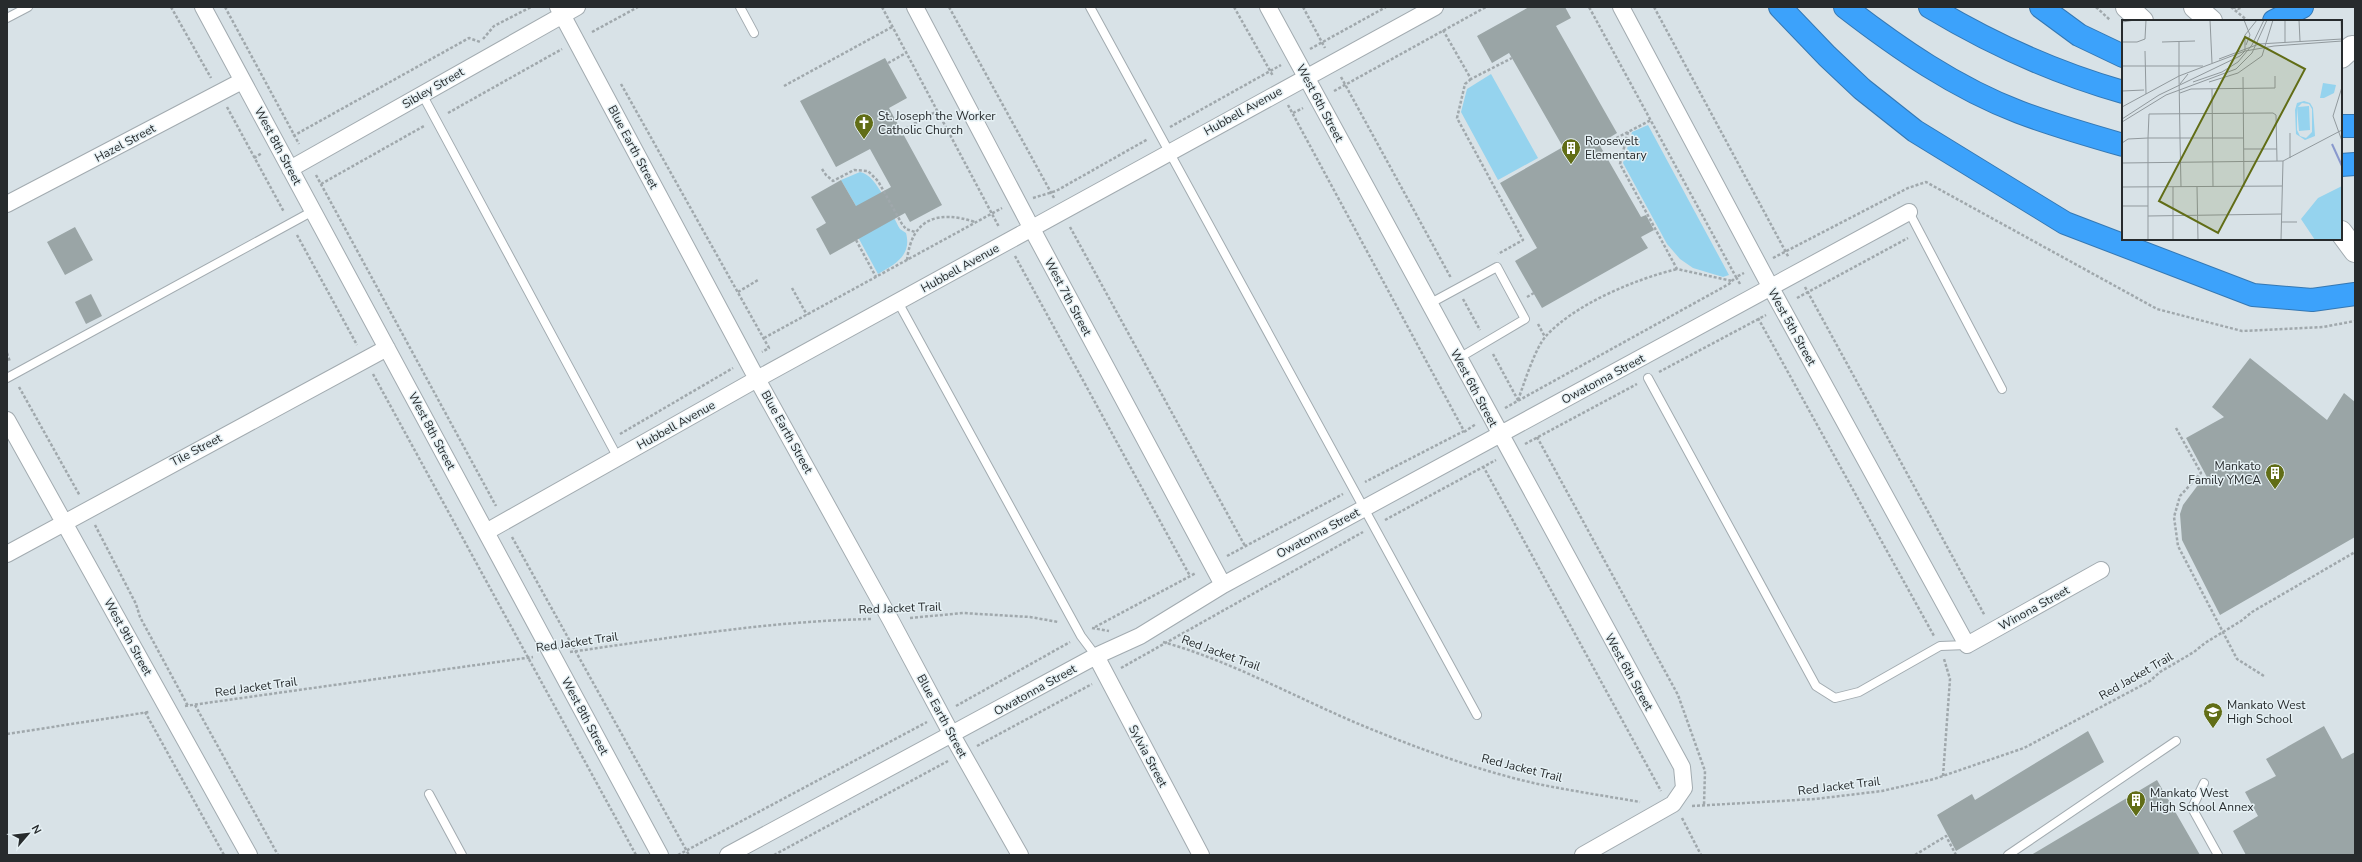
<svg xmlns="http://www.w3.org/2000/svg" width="2362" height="862" viewBox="0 0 2362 862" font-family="'Nunito Sans',sans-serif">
  <rect width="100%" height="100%" fill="#d8e2e7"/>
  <path fill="#95d3ee" d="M1491,74L1538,158L1498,180L1461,112L1467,89Z
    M1648,125L1729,275L1723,277L1693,268L1680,259L1667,244L1623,163L1632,132Z
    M860,172C878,175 891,214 900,229L906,233C912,256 895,264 878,274L859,239L856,206L841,180Z"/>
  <path fill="#9aa5a6" d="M1529,7H1565L1571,18L1556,26L1617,133L1599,144L1641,217L1646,215L1654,230L1641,237L1648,248L1542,308L1515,261L1537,248L1500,183L1563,147L1509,53L1492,63L1477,36Z
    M885,58L907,98L889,108L942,205L910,222L905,213L830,255L816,229L826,223L811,197L841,180L856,206L891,187L870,149L836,167L800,101Z
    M75,227L93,260L65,275L47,242Z
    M91,294L102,316L86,324L75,302Z
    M2250,358L2327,420L2344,393L2355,402V537L2220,615L2182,540L2180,514L2183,505L2198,485L2208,479L2186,438L2224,417L2212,407Z
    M2324,726L2342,759L2355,752V855H2246L2233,831L2258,816L2245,792L2276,776L2266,759Z
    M2088,731L2104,762L1956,851L1937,815L1972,794L1975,800Z
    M2157,780L2200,855H2031Z"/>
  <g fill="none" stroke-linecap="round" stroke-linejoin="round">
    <g stroke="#a2abb0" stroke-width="10">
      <path id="lane" d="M740,7L754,33
        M1090,7L1477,715
        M7,18L28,7
        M422,94L618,458
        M1909,212L2002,389
        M898,302L1081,636L1096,656
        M1429,304L1497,267L1525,319L1459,358
        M7,378L313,211
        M1648,378L1816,686L1835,698L1859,692L1940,646L1967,645
        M2204,783L2192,808L2218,855
        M429,794L462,855
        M2008,855L2176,741"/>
    </g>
    <g stroke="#a2abb0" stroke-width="18">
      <path id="street" d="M203,7L660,855
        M558,7L757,379L890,619L952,735L1020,855
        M915,7L1032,229L1223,585
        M1268,7L1682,767L1684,788L1673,804L1583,855
        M1621,7L1771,288L1967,645L2101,570
        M290,169L577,7
        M7,204L242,81
        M7,420L249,855
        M486,532L757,379L1435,7
        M7,554L387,348
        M1096,656L1201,855
        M728,855L1096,656L1140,636L1223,585L1909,212"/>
    </g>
    <g stroke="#a2abb0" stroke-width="24">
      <path id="secondary" d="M2127,7L2142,21
        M2195,7L2211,21
        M2341,57L2352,47
        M2341,232L2355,251"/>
    </g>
    <g stroke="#3578b3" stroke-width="24">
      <path id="highway" d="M1780,7L1827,56L1862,89L1915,131L2065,223L2253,295L2312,300L2355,294
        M1845,7C1898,48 1956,88 2019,112C2053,125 2088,135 2123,145
        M1930,7C1990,43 2056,73 2123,92
        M2041,7L2079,35L2123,56
        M2274,21L2302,7"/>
    </g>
    <path stroke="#a0a8ac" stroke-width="2.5" stroke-dasharray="3 2" stroke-linecap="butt" d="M171,7L211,78
      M225,7L299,144
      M882,7L999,227
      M949,7L1054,198
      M1234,7L1273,76
      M1303,7L1325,48
      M1654,7L1789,258
      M2096,7L2110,20
      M2231,7L2248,21
      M2233,7L2238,9L2242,7
      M1443,30L1471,79L1512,58
      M592,32L638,7
      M483,39L494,26L531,7
      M1310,49L1386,7
      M888,63L906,53
      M1341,77L1451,278
      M1471,79L1465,84L1457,118L1523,240L1498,254
      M621,84L769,348L762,352
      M784,86L892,27
      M1334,91L1486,7
      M1288,105L1464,431L1365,482
      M227,107L284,212
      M448,113L562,49
      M1293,113L1303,108
      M1170,127L1281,65
      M901,131L937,111
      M1628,132L1620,164L1677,269L1732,281
      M293,136L469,38L480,42
      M1603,145L1651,120
      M254,158L262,153
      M822,169L826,175L833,181L854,170L868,171L878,181L902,224L906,229L915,232
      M316,175L496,506
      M321,184L424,126
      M1033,198L1056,191L1148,139
      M1070,227L1245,546
      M297,235L357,345
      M856,240L876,277
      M1015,256L1190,576
      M1773,258L1908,188L1926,182L2157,309L2242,331L2323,327L2355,321
      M907,260C912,218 938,210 975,222
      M1740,284L1736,277L1744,273
      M1805,287L1985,616
      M792,288L807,315
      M738,292L758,280
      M1527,297L1534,293
      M1797,298L1908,238
      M1463,299L1480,330
      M1758,318L1934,636
      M1538,324L1545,337
      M764,338L1002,208
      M7,353L10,362
      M1493,354L1519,402
      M1659,372L1766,315
      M373,374L636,855
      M19,387L80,496
      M1518,400C1524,384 1535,348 1546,336C1575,304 1636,279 1677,269
      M1505,408L1729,284L1736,277L1589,7
      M2176,428L2201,473L2180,496L2174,517L2178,546L2237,659L2264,676
      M1464,432L1476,424
      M620,434L733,368
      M1537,437L1678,695L1705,771L1704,805
      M1525,444L1637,384
      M1483,466L1661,791
      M1385,520L1496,460
      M95,525L136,604L140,617L188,706
      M512,537L689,855
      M1227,556L1343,494
      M910,618L963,613L1030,617L1058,622
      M1095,627L1196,573
      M1092,628L1109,631
      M1163,642C1234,662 1298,699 1366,727C1422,750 1480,771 1538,784C1572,791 1606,796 1640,802
      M570,652C669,638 770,621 871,619
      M1121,668L1363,532
      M195,705L278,855
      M185,706L533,657
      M956,706L1070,642
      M145,712L224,855
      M7,734L149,712
      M977,746L1092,684
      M1943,776L1950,679L1944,659
      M1692,806L1815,799L1882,791L1934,779L2024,748L2150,681L2160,672L2194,652L2205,643L2241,621L2252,612L2355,552
      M1682,818L1701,855
      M678,855L927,722
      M774,855L948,761
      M1915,855L1946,836L1956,855"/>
    <use href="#lane" stroke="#fff" stroke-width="8"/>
    <use href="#street" stroke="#fff" stroke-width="16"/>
    <use href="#secondary" stroke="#fff" stroke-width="22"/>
    <use href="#highway" stroke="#3ca2fb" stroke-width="22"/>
    <g stroke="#3578b3" stroke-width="24" stroke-linecap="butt">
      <path id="highway-bridge" d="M2341,126H2355
        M2341,165L2355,164"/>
    </g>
    <use href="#highway-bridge" stroke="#3ca2fb" stroke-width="22"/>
  </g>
  <defs>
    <g id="church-pin" transform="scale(1)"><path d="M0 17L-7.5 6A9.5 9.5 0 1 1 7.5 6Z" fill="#616d16" stroke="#e5f0f4"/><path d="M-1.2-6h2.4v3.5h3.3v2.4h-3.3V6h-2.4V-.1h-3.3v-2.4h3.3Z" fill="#fff"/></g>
    <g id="building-pin" transform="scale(1)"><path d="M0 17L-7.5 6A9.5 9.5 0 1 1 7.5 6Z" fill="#616d16" stroke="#e5f0f4"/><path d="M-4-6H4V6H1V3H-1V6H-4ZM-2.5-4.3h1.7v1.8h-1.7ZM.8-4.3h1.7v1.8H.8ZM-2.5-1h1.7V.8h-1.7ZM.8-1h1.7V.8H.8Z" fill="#fff"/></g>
    <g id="school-pin" transform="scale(1)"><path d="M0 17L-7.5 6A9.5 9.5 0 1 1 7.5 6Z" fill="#616d16" stroke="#e5f0f4"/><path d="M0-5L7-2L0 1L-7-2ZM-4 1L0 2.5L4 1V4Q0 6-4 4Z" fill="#fff"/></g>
  </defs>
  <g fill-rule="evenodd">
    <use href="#church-pin" x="864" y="123"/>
    <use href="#building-pin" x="1571" y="148"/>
    <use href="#building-pin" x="2275" y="473"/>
    <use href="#school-pin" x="2213" y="712"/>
    <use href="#building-pin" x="2136" y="800"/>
  </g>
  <g text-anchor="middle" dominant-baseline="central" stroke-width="3" stroke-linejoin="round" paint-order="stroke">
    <g font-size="12" fill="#272b2d" stroke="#e5f0f4">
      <text transform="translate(433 88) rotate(-30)">Sibley Street</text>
      <text transform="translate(1320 103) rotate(62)">West 6th Street</text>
      <text transform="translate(1243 111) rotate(-29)">Hubbell Avenue</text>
      <text transform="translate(125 143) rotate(-28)">Hazel Street</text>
      <text transform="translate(278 146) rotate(62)">West 8th Street</text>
      <text transform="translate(633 147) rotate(62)">Blue Earth Street</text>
      <text transform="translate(960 268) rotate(-29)">Hubbell Avenue</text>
      <text transform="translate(1068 297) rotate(62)">West 7th Street</text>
      <text transform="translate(1792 327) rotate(61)">West 5th Street</text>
      <text transform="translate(1603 379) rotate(-28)">Owatonna Street</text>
      <text transform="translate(1474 388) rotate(62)">West 6th Street</text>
      <text transform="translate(676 425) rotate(-29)">Hubbell Avenue</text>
      <text transform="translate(432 431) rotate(62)">West 8th Street</text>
      <text transform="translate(787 432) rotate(61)">Blue Earth Street</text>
      <text transform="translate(196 450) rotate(-28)">Tile Street</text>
      <text transform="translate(1318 533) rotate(-28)">Owatonna Street</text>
      <text transform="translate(900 608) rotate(-2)">Red Jacket Trail</text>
      <text transform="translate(2034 608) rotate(-29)">Winona Street</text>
      <text transform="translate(128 637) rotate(61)">West 9th Street</text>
      <text transform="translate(577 642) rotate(-8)">Red Jacket Trail</text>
      <text transform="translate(1221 653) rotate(20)">Red Jacket Trail</text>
      <text transform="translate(1629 672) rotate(61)">West 6th Street</text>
      <text transform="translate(2136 676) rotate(-30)">Red Jacket Trail</text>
      <text transform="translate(256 687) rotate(-8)">Red Jacket Trail</text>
      <text transform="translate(1035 690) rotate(-29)">Owatonna Street</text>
      <text transform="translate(585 716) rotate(62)">West 8th Street</text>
      <text transform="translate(942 716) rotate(62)">Blue Earth Street</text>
      <text transform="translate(1148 756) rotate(62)">Sylvia Street</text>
      <text transform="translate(1522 768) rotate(14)">Red Jacket Trail</text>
      <text transform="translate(1839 786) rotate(-7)">Red Jacket Trail</text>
    </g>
    <g font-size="12" fill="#272b2d" stroke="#e5f0f4" text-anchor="start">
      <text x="878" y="116">St. Joseph the Worker<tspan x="878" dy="14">Catholic Church</tspan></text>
      <text x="1585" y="141">Roosevelt<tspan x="1585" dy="14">Elementary</tspan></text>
      <text x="2261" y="466" text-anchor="end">Mankato<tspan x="2261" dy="14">Family YMCA</tspan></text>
      <text x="2227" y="705">Mankato West<tspan x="2227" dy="14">High School</tspan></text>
      <text x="2150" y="793">Mankato West<tspan x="2150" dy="14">High School Annex</tspan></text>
    </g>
  </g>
  <g transform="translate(2122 20)">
    <rect width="220" height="220" fill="#d8e2e7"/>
    <path d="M201,63L214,65L212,73L202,78H198ZM182,81L188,83L191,88L193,116L183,120L174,114L173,90L175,83ZM180,83L187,84L190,89V112L184,118L178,116L175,110V87L177,111L188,110L187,86L176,87ZM220,166V220H193L179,199L196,178Z" fill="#95d3ee" fill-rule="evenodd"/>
    <path fill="none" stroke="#8898cd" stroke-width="2" d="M210,124L220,146"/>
    <path fill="none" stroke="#91999d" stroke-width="1" d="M88,0L90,43M122,0L128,15L124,25M163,0V22M177,0L178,21M219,0L220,28M0,2L13,0M0,22H15L23,19L24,0M40,22L73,21M57,22V56M23,31L24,74M97,39L137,24L220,19M0,46H81M121,57L122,167M71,62L100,52L116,42L130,25L142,0M87,62L116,53L140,36L151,0M58,64L66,54M220,67L211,96L220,121M90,69L91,167M0,71L22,70M58,73L69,69L153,68V56M0,87L57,56L123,31L152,26L220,21M0,92V111M0,99L37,75L118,36L123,31V15L135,0M0,102L44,75L114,49L130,33L145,0M168,113V138M0,123L6,119L26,118L27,94L151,93L154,95L155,141M122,129H155M0,143L161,141L220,110M0,167L160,166M51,167V220M59,167L58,118H122M75,167L76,220M0,186H26M26,196L160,194M159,202H175M26,220V118H58L57,56M159,220L161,141"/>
    <path fill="#616d16" fill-opacity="0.15" stroke="#616d16" stroke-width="2" d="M123,17L183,49L96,213L37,181Z"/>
    <rect width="220" height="220" fill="none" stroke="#272b2d" stroke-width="2"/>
  </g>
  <rect width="2362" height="862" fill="none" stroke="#272b2d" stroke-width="16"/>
  <g transform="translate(28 834) rotate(62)" stroke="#e5f0f4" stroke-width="3" paint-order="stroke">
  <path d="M0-3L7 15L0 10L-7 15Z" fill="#272b2d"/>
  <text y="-6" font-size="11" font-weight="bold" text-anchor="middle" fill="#272b2d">N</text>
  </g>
</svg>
